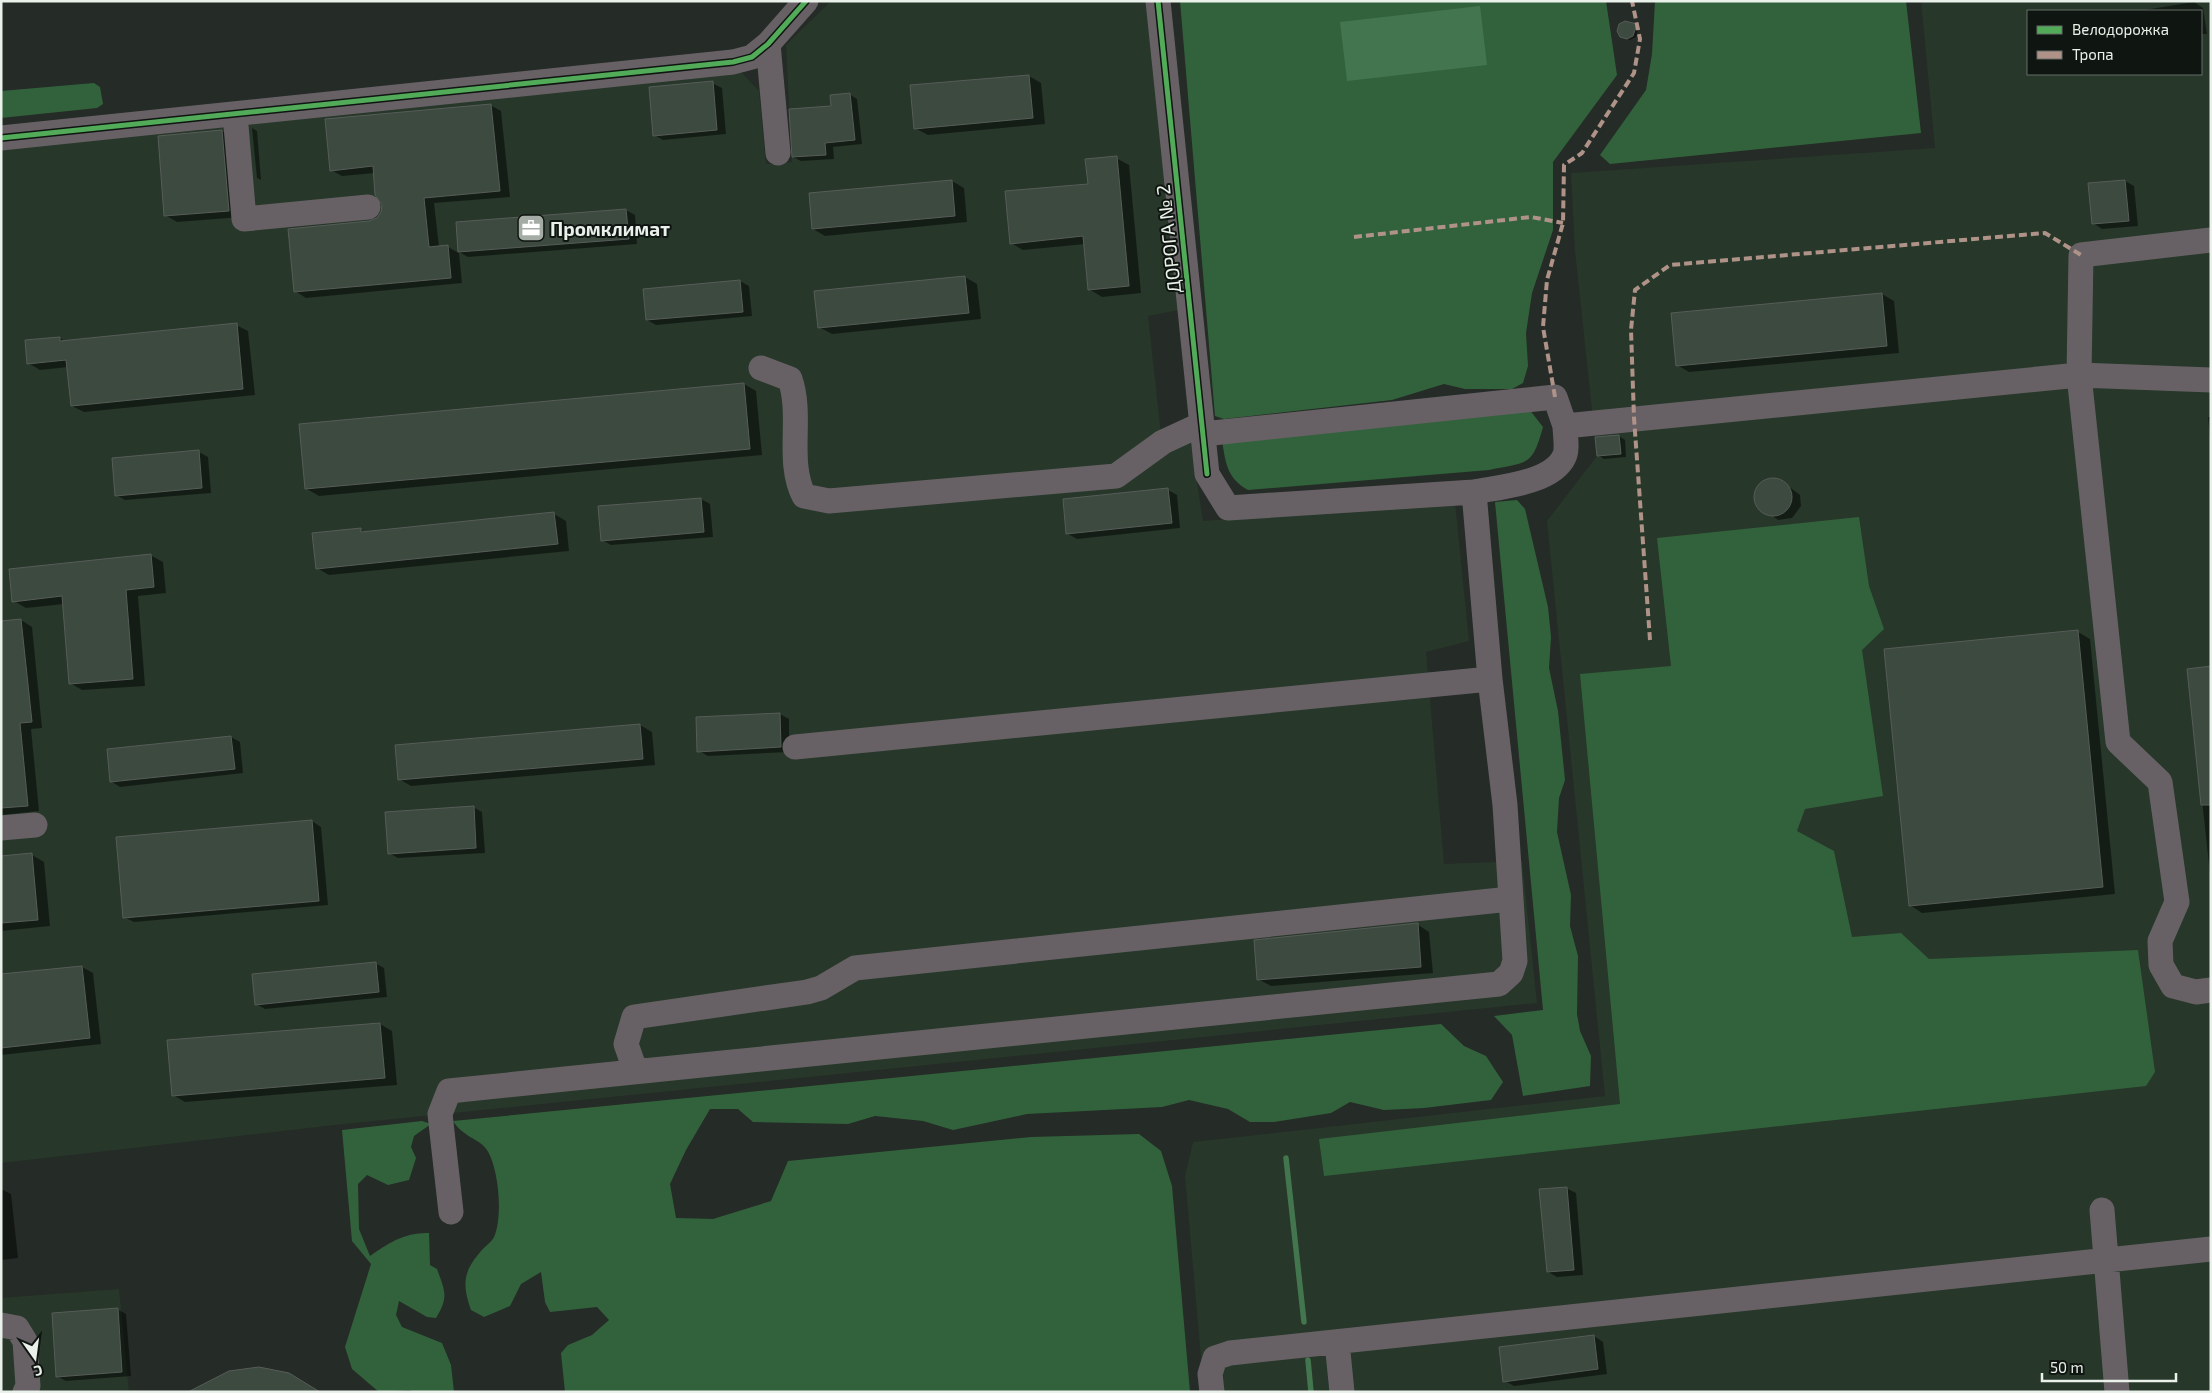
<svg xmlns="http://www.w3.org/2000/svg" width="2212" height="1393" viewBox="0 0 2212 1393" font-family="'Exo 2',sans-serif">
  <rect width="100%" height="100%" fill="#252b26"/>
  <path fill="#273729" fill-rule="evenodd" d="M831,1H1150L1179,310L1148,316L1161,434L1165,449L1191,443L1203,521L1455,502L1469,641L1426,652L1444,864L1522,861L1537,1003L335,1125L1,1163V149L739,70L759,91L766,164L792,162L786,45Z
    M1921,1H2211V1392H1204L1185,1176L1193,1142L1605,1096L1547,521L1597,456L1575,251L1571,173L1935,148ZM2028,11H2201V74H2028Z
    M119,1289L129,1392H1V1298Z"/>
  <path fill="#32623c" d="M1180,1H1606L1617,75L1553,162V230L1532,293L1526,333L1528,366L1523,383L1512,389H1465L1444,384L1392,400L1224,419L1215,416Z
    M1655,1H1906L1921,133L1610,164L1600,155L1646,90L1652,54Z
    M94,83L100,87L103,104L97,108L1,118V91Z
    M1529,409L1543,427C1532,467 1528,462 1489,470L1248,490C1227,478 1226,464 1222,441Z
    M1517,500L1525,509L1548,607L1551,637L1549,668L1558,711L1565,780L1559,798L1557,832L1571,895L1570,926L1578,956L1577,1014L1580,1031L1591,1056L1590,1086L1523,1096L1512,1035L1494,1016L1543,1010L1495,502Z
    M1859,517L1869,586L1884,629L1862,650L1883,796L1805,809L1797,831L1834,851L1852,937L1901,933L1929,959L2138,950L2155,1072L2146,1086L1324,1176L1319,1139L1620,1104L1580,674L1671,666L1657,538Z
    M1441,1024L1464,1046L1486,1056L1503,1082L1491,1100L1424,1108L1384,1110L1350,1102L1331,1113L1274,1122H1250L1228,1109L1189,1100L1162,1107L1027,1114L953,1130L923,1121L875,1116L848,1124L753,1122L738,1109H710L686,1150L670,1184L676,1218L713,1219L771,1201L788,1161L1031,1137L1139,1134L1161,1151L1172,1186L1190,1392H565L561,1353L568,1345L592,1335L609,1320L597,1307L550,1312L545,1302L541,1272L521,1284L510,1306L484,1317L471,1310C462,1284 463,1272 481,1251C485,1246 492,1242 494,1237C503,1217 499,1169 487,1150C480,1139 463,1137 453,1121Z
    M422,1121L431,1124L414,1136L411,1147L416,1158L409,1180L388,1185L367,1175L358,1184L359,1229L370,1256C388,1243 406,1232 429,1233L430,1265L437,1269C445,1291 449,1297 436,1318L427,1317L399,1301L396,1315L402,1327L442,1343L451,1365L454,1392H412L410,1390L379,1392L352,1369L345,1347L371,1264L352,1241L342,1130Z"/>
  <path fill="#43764e" d="M1480,6L1487,65L1347,81L1340,22Z"/>
  <path fill="#0007" d="M2194,2L2203,8L2207,34H2201V11H2138Z
    M1625,22L1639,27L1636,37L1630,40L1621,37Z
    M1029,76L1041,83L1045,124L928,135L915,128L912,86Z
    M712,83L722,88L726,134L663,140L654,135Z
    M849,94L857,99L862,144L833,147L834,159L801,161L793,157L833,107Z
    M490,105L501,111L510,197L434,203L439,247H448L459,253L462,283L306,298L295,291L370,223L378,219L382,213L384,205L375,173L342,176L331,170Z
    M252,128L257,131L261,180L257,178Z
    M222,131L234,138L241,217L177,222L165,215Z
    M1116,158L1129,165L1141,293L1102,297L1089,289L1085,244L1023,250L1011,243L1089,185Z
    M952,181L964,188L967,222L825,236L813,229Z
    M2125,181L2134,186L2138,226L2102,229L2093,223Z
    M626,210L635,215L637,244L468,257L459,252Z
    M965,277L977,284L981,319L832,334L819,327L816,292Z
    M740,281L749,286L752,316L656,325L647,320L644,290Z
    M1882,294L1894,301L1899,353L1689,372L1677,365L1672,314Z
    M236,325L248,331L255,395L84,412L72,406L68,367L40,370L28,363L60,338L67,342Z
    M744,384L756,391L762,455L319,496L307,489Z
    M2208,417H2211V447Z
    M1619,436L1625,440L1626,457L1604,459L1598,455Z
    M199,452L208,457L211,493L125,500L116,495Z
    M1779,479L1800,495L1801,506L1792,518L1778,520L1757,504V489L1764,481Z
    M1168,490L1177,495L1180,528L1077,539L1068,534Z
    M701,499L710,504L713,537L611,545L602,540L599,508Z
    M554,514L566,521L569,551L329,575L317,568L360,529L367,533Z
    M150,555L163,562L166,593L138,596L145,686L82,690L70,683L64,604L26,608L14,601Z
    M21,620L32,627L42,728L31,729L39,811L1,815V622Z
    M2078,632L2090,639L2115,894L1922,913L1910,905Z
    M2211,668V883L2188,670Z
    M780,714L789,719V752L708,756L699,751Z
    M640,725L652,732L655,765L411,786L399,779Z
    M231,737L240,742L243,773L120,787L111,781Z
    M473,807L482,812L485,853L398,858L389,853Z
    M312,821L321,827L328,905L134,922L124,917Z
    M32,855L44,862L50,926L1,931V857Z
    M1417,924L1429,932L1433,973L1271,986L1258,979Z
    M375,963L384,968L387,997L265,1009L256,1004Z
    M82,967L93,973L101,1044L1,1055V976Z
    M380,1024L392,1031L397,1085L185,1102L173,1095Z
    M1566,1188L1576,1193L1583,1275L1557,1277L1548,1272Z
    M1,1189L11,1194L18,1258L1,1260Z
    M117,1309L126,1314L131,1376L66,1381L57,1376Z
    M1594,1336L1603,1342L1607,1374L1514,1386L1505,1381Z"/>
  <g fill="none" stroke-linecap="round" stroke-linejoin="round">
    <path stroke="#43764e" stroke-width="5.5" d="M1286,1158L1304,1322
      M1308,1360L1311,1392"/>
  </g>
  <path fill="#3c4a40" stroke="#575c58" d="M1625,21L1637,24L1633,36L1627,39L1620,37L1617,31L1619,24Z
    M1029,75L1033,118L914,129L910,85Z
    M713,81L717,130L653,136L649,87Z
    M850,93L855,140L825,143L826,155L792,157L789,109L831,106L830,95Z
    M491,104L500,191L424,198L429,247L448,245L451,278L294,292L288,229L369,221L377,218L381,212L382,205L375,195L373,166L330,171L325,119Z
    M222,130L229,211L164,216L158,136Z
    M1117,156L1129,286L1088,290L1083,236L1010,244L1005,191L1088,184L1085,159Z
    M952,180L955,216L812,229L809,193Z
    M2125,180L2129,221L2092,224L2088,183Z
    M626,209L629,239L458,252L456,222Z
    M965,276L969,313L818,328L814,291Z
    M740,280L743,312L646,320L643,289Z
    M1882,293L1887,346L1676,366L1671,313Z
    M237,323L243,389L71,406L66,360L27,364L25,340L60,337V341Z
    M744,383L750,449L305,489L299,424Z
    M1619,435L1621,454L1597,456L1595,437Z
    M199,450L202,488L115,496L112,458Z
    M1754 497a19 19 0 1 1 38 0a19 19 0 1 1-38 0Z
    M1168,488L1172,523L1066,534L1063,499Z
    M701,498L704,532L601,541L598,506Z
    M554,512L558,544L316,569L312,533L361,528V532Z
    M151,554L154,587L126,590L133,679L69,684L62,596L12,602L9,569Z
    M21,619L32,722L20,723L28,806L1,808V621Z
    M2078,630L2103,887L1909,906L1884,649Z
    M2211,666V805H2201L2187,669Z
    M780,713L781,747L697,752L696,717Z
    M640,724L643,759L398,780L395,745Z
    M231,736L235,769L110,782L107,749Z
    M474,806L476,848L388,854L385,812Z
    M312,820L319,901L123,918L116,837Z
    M32,853L38,920L1,923V856Z
    M1418,923L1421,967L1257,980L1254,940Z
    M376,962L379,992L255,1005L252,974Z
    M82,966L90,1038L1,1048V974Z
    M380,1023L385,1078L172,1096L167,1040Z
    M1567,1187L1574,1270L1547,1272L1539,1189Z
    M118,1308L122,1372L56,1377L52,1313Z
    M1594,1335L1598,1369L1503,1382L1499,1347Z
    M259,1367L289,1373L320,1392H188L229,1371Z"/>
  <g fill="none" stroke-linecap="round" stroke-linejoin="round">
    <path stroke="#676166" stroke-width="25" d="M1158,1L1207,474L1228,508L1474,492L1490,679L1505,805L1515,961L1511,973L1499,984L643,1071L634,1067L626,1044L634,1017L807,992L821,988L855,968L1510,899
      M768,44L778,153
      M235,114L244,219L368,207
      M1,138L733,62L752,57L768,44L806,1
      M2211,240L2081,255L2079,375L2118,742L2160,782L2177,902L2160,941L2161,965L2173,986L2196,992L2211,990
      M761,368L790,379C803,417 786,460 804,496L829,501L1116,476L1163,442L1202,424
      M1203,434L1555,397L1565,426
      M1474,492C1499,487 1552,483 1564,457C1568,450 1565,434 1565,426L2079,375L2211,380
      M795,747L1490,679
      M1,828L35,825
      M2102,1210L2117,1392
      M451,1212L440,1114L449,1091L643,1071
      M1,1325L17,1328L25,1341L28,1386L25,1392
      M1337,1342L1342,1392
      M1212,1392L1210,1374L1215,1358L1230,1353L2211,1249"/>
    <path stroke="#af9288" stroke-width="4" stroke-dasharray="8 4" stroke-linecap="butt" d="M1354,237L1531,217L1563,223
      M1555,397L1543,327L1547,280L1563,223L1564,165L1582,153L1634,73L1640,39L1632,1
      M1650,640L1634,418L1631,330L1635,290L1670,265L2045,233L2081,255"/>
    <g stroke="#0f1510" stroke-width="8">
      <path id="cycleway" d="M1158,1L1207,474
        M1,138L733,62L752,57L768,44L806,1"/>
    </g>
    <use href="#cycleway" stroke="#51ab58" stroke-width="5"/>
  </g>
  <defs>
    <g id="office-square" transform="scale(1.4375)"><rect x="-9" y="-9" width="18" height="18" rx="4" fill="#a4aca5" stroke="#0f1510"/><path d="M-6-3h4V-5.5h4V-3h4V5H-6ZM-1-4.5V-3h2v-1.5ZM-6 0V1H6V0Z" fill="#fff"/></g>
  </defs>
  <g fill-rule="evenodd">
    <use href="#office-square" x="531" y="228"/>
  </g>
  <g text-anchor="middle" dominant-baseline="central" stroke-width="4" stroke-linejoin="round" paint-order="stroke">
    <g font-size="19" font-weight="bold" fill="#e9f1ea" stroke="#0f1510" text-anchor="start">
      <text x="550" y="228">Промклимат</text>
    </g>
    <g font-size="19" fill="#e9f1ea" stroke="#0f1510">
      <text transform="translate(1168 239) rotate(-96)">ДОРОГА № 2</text>
    </g>
  </g>
  <rect width="2212" height="1393" fill="none" stroke="#e9f1ea" stroke-width="5"/>
  <rect x="2027" y="10" width="175" height="65" fill="#0f1510" stroke="#666d67"/>
  <rect x="2037" y="26" width="25" height="8" fill="#51ab58" stroke="#666d67"/>
  <text x="2072" y="35" font-size="15" fill="#e9f1ea">Велодорожка</text>
  <rect x="2037" y="51" width="25" height="8" fill="#af9288" stroke="#666d67"/>
  <text x="2072" y="60" font-size="15" fill="#e9f1ea">Тропа</text>
  <g transform="translate(35 1358) rotate(166)" stroke="#0f1510" stroke-width="4" paint-order="stroke">
  <path d="M0-4L9 19L0 12L-9 19Z" fill="#e9f1ea"/>
  <text y="-8" font-size="14" font-weight="bold" text-anchor="middle" fill="#e9f1ea">С</text>
  </g>
  <path d="M2042 1373v8h134v-8" fill="none" stroke="#e9f1ea" stroke-width="2.5"/>
  <text x="2050" y="1373" font-size="15" fill="#e9f1ea" stroke="#0f1510" stroke-width="4" paint-order="stroke">50 m</text>
</svg>
